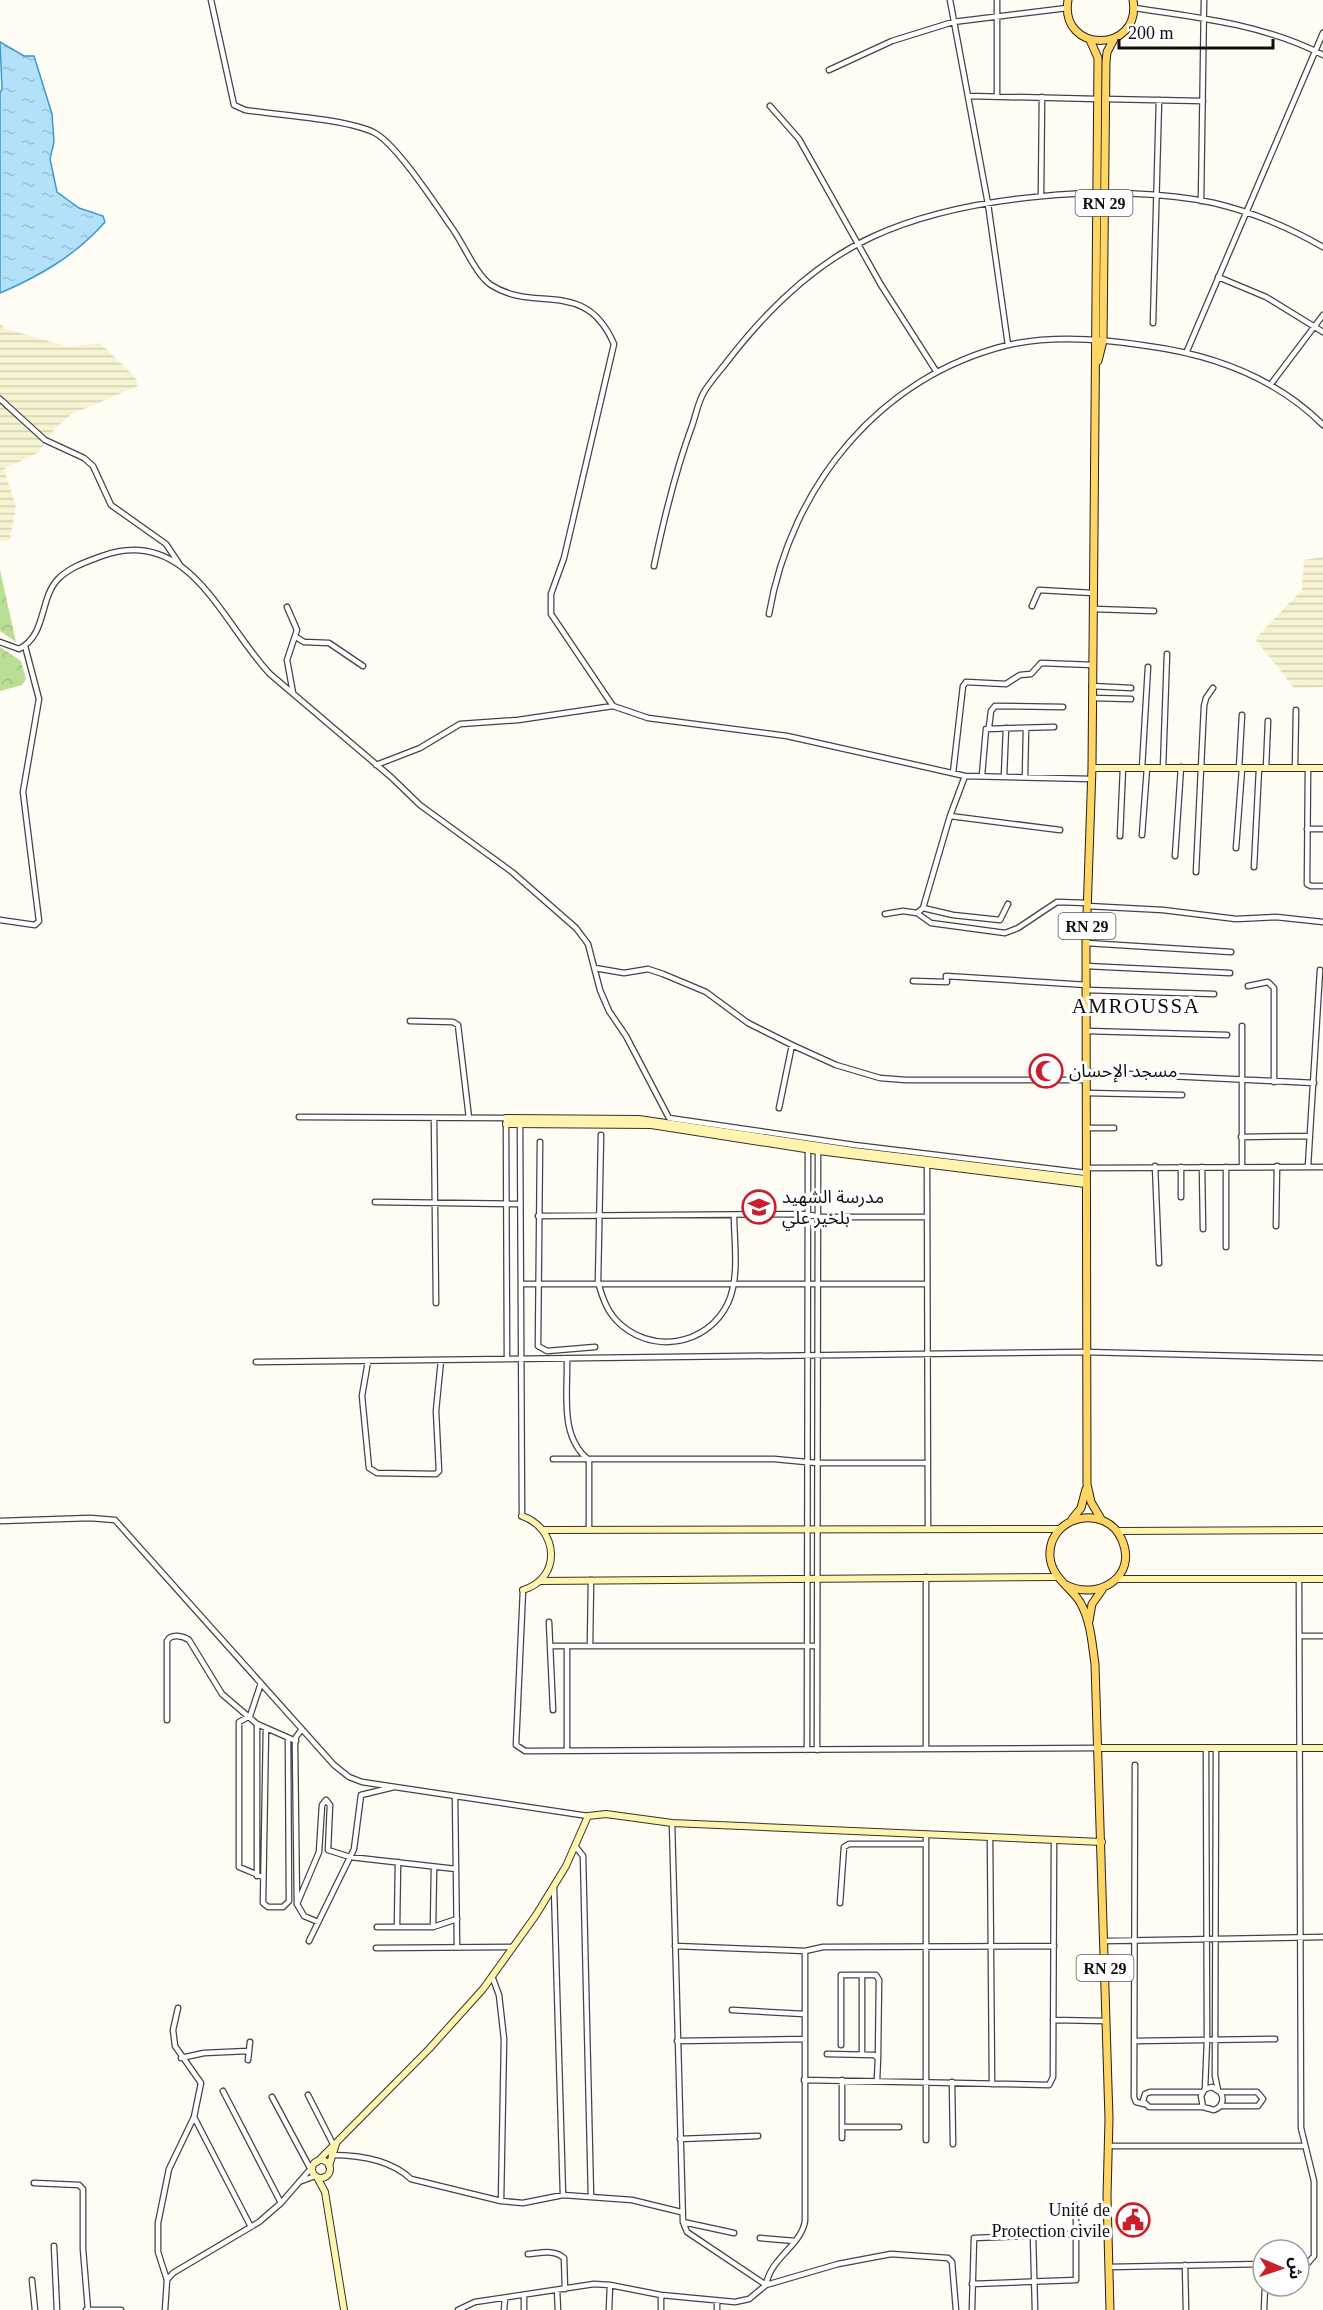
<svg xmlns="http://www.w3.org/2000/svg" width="1323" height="2310" viewBox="0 0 1323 2310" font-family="'Times New Roman','Noto Sans Arabic',serif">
  <defs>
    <pattern id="farmland-rules" width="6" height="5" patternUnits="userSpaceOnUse" patternTransform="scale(1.5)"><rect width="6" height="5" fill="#f7f3d1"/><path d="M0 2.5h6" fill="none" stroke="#d3cfb2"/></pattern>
    <pattern id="forest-crowns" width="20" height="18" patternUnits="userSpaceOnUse" patternTransform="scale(1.5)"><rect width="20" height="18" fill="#b9df97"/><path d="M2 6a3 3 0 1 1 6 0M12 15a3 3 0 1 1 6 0" fill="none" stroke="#9ebe81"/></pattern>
    <pattern id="water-ripples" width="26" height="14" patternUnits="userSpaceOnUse" patternTransform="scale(1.5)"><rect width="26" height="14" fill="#b4e1fa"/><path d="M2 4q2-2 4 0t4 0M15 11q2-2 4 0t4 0" fill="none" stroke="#9ac0d5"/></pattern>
  </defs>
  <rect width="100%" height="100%" fill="#fffcf3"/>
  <path fill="url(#farmland-rules)" d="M0,324L6,329L69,347L100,343L135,377L138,386L72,414L56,427L39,452L4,469L16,507L10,540L0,541Z
    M1323,557V687L1294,688L1255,639L1302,590L1304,560Z"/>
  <path fill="url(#forest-crowns)" d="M0,570L16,642L0,631Z
    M0,647L21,661L26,679L22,685L0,691Z"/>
  <path fill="url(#water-ripples)" stroke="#379ad6" stroke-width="1.5" d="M0,42L24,56H34L52,114L54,142L50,159L57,192L79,208L103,216L105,222C76,255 40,276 0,293V93L2,89Z"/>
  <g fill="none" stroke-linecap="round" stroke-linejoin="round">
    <g stroke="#434343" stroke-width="7">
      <path id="street" d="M211,0L234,105L245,110C277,115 348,119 375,133C397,145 436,205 452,228C463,243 476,275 491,285C536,314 585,277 614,344L564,558L551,594V614L613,706L648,718L787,736L965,776L1091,779
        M950,0L988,204L1008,345
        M997,0V95
        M1134,8C1197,17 1266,25 1323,55
        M829,70L892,41L953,22L1067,8
        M969,96L1097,99
        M1105,99L1203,101
        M770,106L799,139L881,285L936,371
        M1041,195L1042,97
        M1201,201L1204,0
        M1218,277L1266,297L1323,332
        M1153,323L1159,100
        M1187,351L1323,33
        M1271,384L1323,315
        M0,399L45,440L84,458L93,466L111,505L166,544L180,565
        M654,566C664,518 675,472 692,426C696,415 698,402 704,392C710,382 719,372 726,363C765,312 813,264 872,237C963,195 1116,182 1214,203C1252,212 1290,228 1323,247
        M1032,606L1039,590L1093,593
        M287,607L297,630L287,660L293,693
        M1094,609L1154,611
        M769,614C791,486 879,377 1008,345C1052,335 1104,339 1148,346C1214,355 1276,378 1323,425
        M296,637L304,642L329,643L363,666
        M0,642L19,649C47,635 39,599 58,579C70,567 86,562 102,556C189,524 223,625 270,674L391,777L420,805L512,872L576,928L588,944L600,990L609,1011L626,1036L669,1118L854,1145L1086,1173
        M1092,686L1131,688
        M1092,698L1131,699
        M989,727L991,711L995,706L1063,707
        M376,765L420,748L460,724L518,720L613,706
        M1142,768L1148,667
        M1163,768L1167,654
        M1239,768L1242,715
        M1266,768L1268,721
        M1295,768L1296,710
        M1308,768L1307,884L1311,886H1323
        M953,773L963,686L966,682L1006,684L1020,675L1031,674L1041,663L1093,665
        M982,775L986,729L1054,727
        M1004,776L1006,728
        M1025,776L1026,729
        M950,816L1060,830
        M1307,829H1323
        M1142,835L1147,768
        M1120,836L1123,768
        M1236,848L1242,769
        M1175,856L1181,767
        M1254,867L1259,769
        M1196,872L1204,706L1206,698L1213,688
        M1087,906L1163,910L1236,919L1276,917L1323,922
        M923,908L953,915L1000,920L1008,904
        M917,913L931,923L1005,933L1018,928L1057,902L1087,903
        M885,914L903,911L917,913L923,908L950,816L965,776
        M0,920L35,925L39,921L23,792L39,699L25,646
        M1086,943L1231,952
        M1086,966L1230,973
        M595,968L624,973L648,969L663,974L706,992L748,1023L792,1045L836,1065L880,1078L906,1080H1087
        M913,981L947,982L946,976L1087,985
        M1248,986L1268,982L1274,988V1082
        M1087,990L1214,994
        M410,1021L453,1022L458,1025L469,1118
        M1087,1031L1227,1035
        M1087,1072L1314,1083
        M1086,1093L1182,1095
        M779,1108L792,1045
        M299,1117L506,1118L507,1359
        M434,1118L436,1303
        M520,1121L522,1516
        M1086,1128H1114
        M601,1135L598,1282C602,1296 606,1309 616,1320C649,1355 707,1347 728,1303C740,1277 734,1242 734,1215
        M1241,1137L1310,1136
        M540,1142L538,1346L547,1351L595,1347
        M927,1163L928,1528
        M1155,1166L1159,1263
        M1242,1166V1026
        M1308,1166L1320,970
        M1202,1167L1203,1229
        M1226,1167V1247
        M1086,1168L1323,1167
        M1181,1197V1167
        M375,1202L519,1204
        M538,1216L808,1214L818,1217H927
        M1276,1226L1277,1166
        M521,1284H927
        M567,1359C568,1393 559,1437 589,1460V1530
        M368,1361L362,1396L369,1468L377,1473L436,1474L439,1471L436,1411L441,1360
        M256,1362L1085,1352L1323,1358
        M553,1459H774L817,1463H928
        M0,1521L90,1518L115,1520L334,1765L349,1777L362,1782L588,1816
        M926,1577V1749
        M523,1590L516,1745L525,1751L1098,1748
        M549,1622L553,1710
        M1300,1636H1323
        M550,1646H817
        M590,1646L591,1580
        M261,1683L250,1716L239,1722V1867L263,1877
        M167,1720V1641C171,1633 183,1636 189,1640L222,1694L257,1724L296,1741
        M266,1728L263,1903L268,1907H283L289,1901L288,1738
        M302,1729L296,1737L295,1744L297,1904L304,1916L318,1922
        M1216,1749L1215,2076L1218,2090
        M807,1750L808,1147
        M817,1750L818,1148
        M567,1751V1646
        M1135,1765L1134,2097L1136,2102L1144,2104
        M455,1796L457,1947
        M672,1823L683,2222L687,2232L766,2285C771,2257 801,2246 805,2221V1951
        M926,1834V2140
        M990,1837L992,2084
        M575,1846L583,1856L591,2197
        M257,1876V1724
        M554,1888L563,2195
        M840,1903L844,1847L849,1844H926
        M297,1904L319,1852L322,1805L326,1800L330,1805L328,1850L350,1857L456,1869
        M377,1927H433L457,1919
        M397,1927L398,1862
        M433,1927L434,1867
        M309,1941L354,1849L361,1795L394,1787
        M1104,1941L1323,1937
        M675,1946L805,1951L823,1947L1054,1946
        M376,1948L512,1947
        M862,1975V2053
        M492,1976L499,1995L504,2039L501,2201
        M732,2010L804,2014
        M1053,2020L1106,2021
        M677,2041L804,2039
        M1134,2041L1275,2039
        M841,2045V1975H876L879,1980L878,2058
        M827,2054L874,2055L878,2058L877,2080
        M181,2058L204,2053L248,2051
        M248,2060L250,2042
        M804,2080L1049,2085L1053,2077L1054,1840
        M952,2082L953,2144
        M1205,2089L1207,2040L1206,1749
        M223,2091L281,2203
        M1202,2092H1150L1145,2094L1143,2101L1149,2107H1203
        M308,2095L333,2144
        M272,2097L310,2168
        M1220,2106H1258L1263,2099L1257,2092H1220L1212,2087L1205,2089L1201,2096L1203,2107L1214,2110C1222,2107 1225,2099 1220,2092
        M194,2117L251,2227
        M842,2127H899
        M842,2138V2080
        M680,2139L758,2136
        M1108,2146H1303
        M331,2155C359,2155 390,2159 411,2179L501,2201L523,2203L563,2195L632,2200L681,2212
        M299,2182L315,2176
        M34,2183L79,2185L83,2189V2249L88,2310
        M683,2222L734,2233
        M1033,2236L1035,2310
        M760,2238L795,2241
        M54,2246L57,2310
        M528,2254C541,2253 554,2249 564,2258L565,2289
        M1299,2264L1308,2263L1314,2256V2181L1301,2128L1299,1579
        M1185,2265L1186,2310
        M1109,2267L1263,2264
        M32,2280L35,2310
        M167,2280L158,2252V2223L169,2169L194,2117L201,2083L175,2046L173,2030L178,2008
        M972,2284L1076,2280V2205
        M610,2285L661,2295L735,2302L749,2299L766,2285L838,2264L891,2254L948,2258L952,2262L956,2310
        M557,2290L558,2310
        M661,2295V2310
        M86,2310H121
        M165,2310L167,2280L173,2273L259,2222L281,2203L313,2166
        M458,2310L475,2302L594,2284L610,2285L609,2310
        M504,2310L505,2298
        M524,2310V2295
        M717,2310V2301
        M972,2310L974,2238L1076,2234
        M1264,2310L1265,2286"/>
    </g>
    <g stroke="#323232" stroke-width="8">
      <path id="secondary" d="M1092,768H1323
        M506,1118L639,1119L854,1151L1085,1179
        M506,1124L651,1125L818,1151L1085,1184
        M522,1516C558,1528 563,1578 523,1590
        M544,1530L1060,1529
        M1117,1531L1323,1530
        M1116,1579H1323
        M540,1581L1058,1577
        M1098,1748H1323
        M312 2169a9 9 0 1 1 18 0a9 9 0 1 1-18 0Z
        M317,2162L429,2049L483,1989L536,1915L566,1866L588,1816L606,1814L672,1823L1102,1842
        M329,2166L336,2144
        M317,2177L325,2192L344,2310"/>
    </g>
    <g stroke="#212121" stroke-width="9">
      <path id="primary" d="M1068,0C1059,54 1142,54 1133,0
        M1090,40L1098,58L1092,768L1086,943L1087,1484L1091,1502L1101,1519
        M1098,361L1103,341L1106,62L1107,52L1114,39
        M1072,1519L1081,1508L1086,1489
        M1066,1585C1098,1601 1138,1577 1122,1540C1106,1502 1047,1516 1050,1557C1052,1578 1070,1586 1080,1602C1091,1621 1092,1644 1095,1664L1109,2119L1107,2196L1110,2310
        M1089,1621L1092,1604L1102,1590"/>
    </g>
    <use href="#street" stroke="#fff" stroke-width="4.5"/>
    <use href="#secondary" stroke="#fff4ae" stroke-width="6"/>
    <use href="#primary" stroke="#ffd663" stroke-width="7"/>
  </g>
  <defs>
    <g id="mosque-ring" transform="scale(1.725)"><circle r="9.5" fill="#fff" stroke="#ca1e2a" stroke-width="1.5"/><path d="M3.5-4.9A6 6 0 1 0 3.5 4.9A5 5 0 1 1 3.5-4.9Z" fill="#ca1e2a"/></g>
    <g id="school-ring" transform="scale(1.725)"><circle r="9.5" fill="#fff" stroke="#ca1e2a" stroke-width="1.5"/><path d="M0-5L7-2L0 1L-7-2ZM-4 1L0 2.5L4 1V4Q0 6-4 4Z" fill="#ca1e2a"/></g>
    <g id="civic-ring" transform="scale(1.725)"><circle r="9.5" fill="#fff" stroke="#ca1e2a" stroke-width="1.5"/><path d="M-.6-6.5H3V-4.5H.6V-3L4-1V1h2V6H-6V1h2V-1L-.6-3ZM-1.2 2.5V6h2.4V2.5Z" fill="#ca1e2a"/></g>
  </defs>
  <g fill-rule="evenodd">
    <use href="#mosque-ring" x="1046" y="1071"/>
    <use href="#school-ring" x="759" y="1207"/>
    <use href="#civic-ring" x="1133" y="2220"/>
  </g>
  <g text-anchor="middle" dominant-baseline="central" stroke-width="6" stroke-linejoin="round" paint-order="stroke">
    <g fill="#fff" stroke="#585858" stroke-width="1.5">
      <rect x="1075.5" y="190" width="57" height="26" rx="4.5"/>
      <rect x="1058.5" y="913" width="57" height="26" rx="4.5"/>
      <rect x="1076.5" y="1955" width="57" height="26" rx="4.5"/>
    </g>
    <g font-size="16" font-weight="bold" fill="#101010">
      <text x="1104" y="203">RN 29</text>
      <text x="1087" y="926">RN 29</text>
      <text x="1105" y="1968">RN 29</text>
    </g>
    <g font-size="18" fill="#101010" stroke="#fff" text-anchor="start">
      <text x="1069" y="1071">مسجد الإحسان</text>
      <text x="782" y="1197">مدرسة الشهيد<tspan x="782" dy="21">بلخير علي</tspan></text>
      <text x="1110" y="2210" text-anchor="end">Unité de<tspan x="1110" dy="21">Protection civile</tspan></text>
    </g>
    <g font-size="21" letter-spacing="1.5" fill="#101010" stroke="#fff">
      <text x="1136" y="1006">AMROUSSA</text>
    </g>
  </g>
  <g transform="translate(1281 2268) rotate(92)"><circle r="28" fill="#ffffff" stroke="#9f9f9f" stroke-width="1.5"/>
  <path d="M0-4.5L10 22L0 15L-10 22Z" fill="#ca1e2a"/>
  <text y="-9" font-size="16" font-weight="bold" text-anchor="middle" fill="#101010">ش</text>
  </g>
  <path d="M1119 39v9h154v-9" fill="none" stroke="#101010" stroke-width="3"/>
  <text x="1128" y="39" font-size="18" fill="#101010" stroke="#ffffff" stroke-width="4.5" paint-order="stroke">200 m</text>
</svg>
